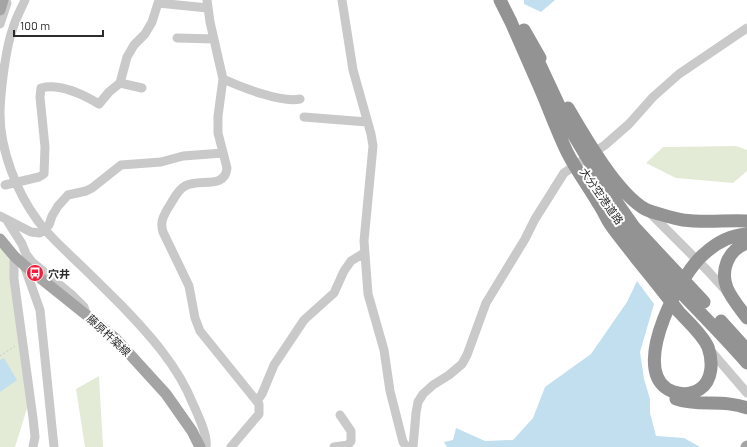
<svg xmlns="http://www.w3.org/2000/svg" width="747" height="447" viewBox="0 0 747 447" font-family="Barlow,'Noto Sans JP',sans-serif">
  <rect width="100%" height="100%" fill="#fff"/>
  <path fill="#e3ebd7" d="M736,146L747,150V171L733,183L676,178L646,163L663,147Z
    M0,245L11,263L29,402L15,447H0Z
    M99,376L103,447H85L76,389Z"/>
  <path fill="#c1dfee" d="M524,0H555L541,12L524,4Z
    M637,281L654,304L640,352L644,379L650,399V413L656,436L684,438L700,447H447L444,442L453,440L456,428L485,441L513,440L533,418L545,387L591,354L627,302Z
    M4,358L17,380L0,392V360Z"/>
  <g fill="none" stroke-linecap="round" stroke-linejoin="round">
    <path stroke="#c9c9c9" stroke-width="1" stroke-dasharray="2 2" stroke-linecap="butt" d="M0,356L15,346"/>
    <path stroke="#c9c9c9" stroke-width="9" d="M25,0C21,9 16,18 13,28C8,41 6,55 4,69C2,84 0,99 0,114C0,150 17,193 38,221C48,235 61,246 73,258C89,273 105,289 121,305C149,334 178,366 193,404C198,415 208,436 206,447
      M207,0L210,22L223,79L218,116V133L227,168C225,190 199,178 185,186C177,190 173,201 168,208C163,217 160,222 163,232L189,286L195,318L200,331L259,404V414L231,447
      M342,0L353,70L371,134L373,146L364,241L368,294L384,350L390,391L403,442L407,447
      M0,24L7,3
      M177,38L214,39
      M223,79C241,87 281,103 300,99
      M120,83L142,88
      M304,117L367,122
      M5,185L39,177L44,174L45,147L40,97L41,88C60,83 82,94 99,104L109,92L120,83L127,57L134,45L145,34L152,22L158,3L208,8
      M648,211L707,270L727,292
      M0,216L31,232L40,233L49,225L52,216L58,206L68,195L86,191L92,188L121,165L161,162L183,156L223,153
      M8,222L22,244L26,254L32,262L72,295L84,307L86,313
      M14,256V279L33,418L35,437L33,447
      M24,265L40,310L54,447
      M710,350L747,393
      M257,401L262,394L274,365L304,320L334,293L344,271L351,261L364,253
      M334,447L348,445L351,441V431L340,415
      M413,447L416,413L418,402L423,394L433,385L449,375L462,364L467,355L486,303L525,239L535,219L564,173L605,145L629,124L653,97L679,74L747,28"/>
    <path stroke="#a4a4a4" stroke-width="11" d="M0,10L3,0
      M0,239L14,256L24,265L115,338L166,394L192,431L200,447
      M746,447L747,446"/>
    <path stroke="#939393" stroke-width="13" d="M500,0L511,22L543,95
      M524,30L540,58
      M534,52L570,129L597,174L634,227L704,302
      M540,88C549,109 557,131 567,152C576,170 588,186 598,203C603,210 606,218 610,224C618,236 628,247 636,258C651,276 665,294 679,312C689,323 702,334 708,347C713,361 713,380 700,389C692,394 683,395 674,392C672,391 668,390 666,388C632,364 681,273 704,254C716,243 731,235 747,234
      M568,108C585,137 617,193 645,209C650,212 677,219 683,220C704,223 726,220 747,221
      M621,224C659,274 706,316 747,363
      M747,243C737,247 731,252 727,262C718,285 734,300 747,318
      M721,321L747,350
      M676,399C698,407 724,399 747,408"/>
  </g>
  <defs>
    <g id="bus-disc" transform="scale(0.9)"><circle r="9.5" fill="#f51c3b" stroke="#fff"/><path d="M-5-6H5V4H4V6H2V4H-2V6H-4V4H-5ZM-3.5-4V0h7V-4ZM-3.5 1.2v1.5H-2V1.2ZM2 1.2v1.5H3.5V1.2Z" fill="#fff"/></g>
  </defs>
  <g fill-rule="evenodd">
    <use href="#bus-disc" x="35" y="273"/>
  </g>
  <g text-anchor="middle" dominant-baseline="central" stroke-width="4" stroke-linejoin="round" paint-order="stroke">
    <g font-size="11" fill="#2c2c2c" stroke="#fff">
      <text transform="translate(602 196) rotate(55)">大分空港道路</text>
      <text transform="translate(109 335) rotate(43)">藤原杵築線</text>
    </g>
    <g font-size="11" font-weight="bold" fill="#2c2c2c" stroke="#fff" text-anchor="start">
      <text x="48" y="273">穴井</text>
    </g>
  </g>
  <path d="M14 30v6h89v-6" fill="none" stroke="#2c2c2c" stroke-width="2"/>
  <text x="20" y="30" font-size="12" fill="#2c2c2c" stroke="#ffffff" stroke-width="3" paint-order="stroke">100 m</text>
</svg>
